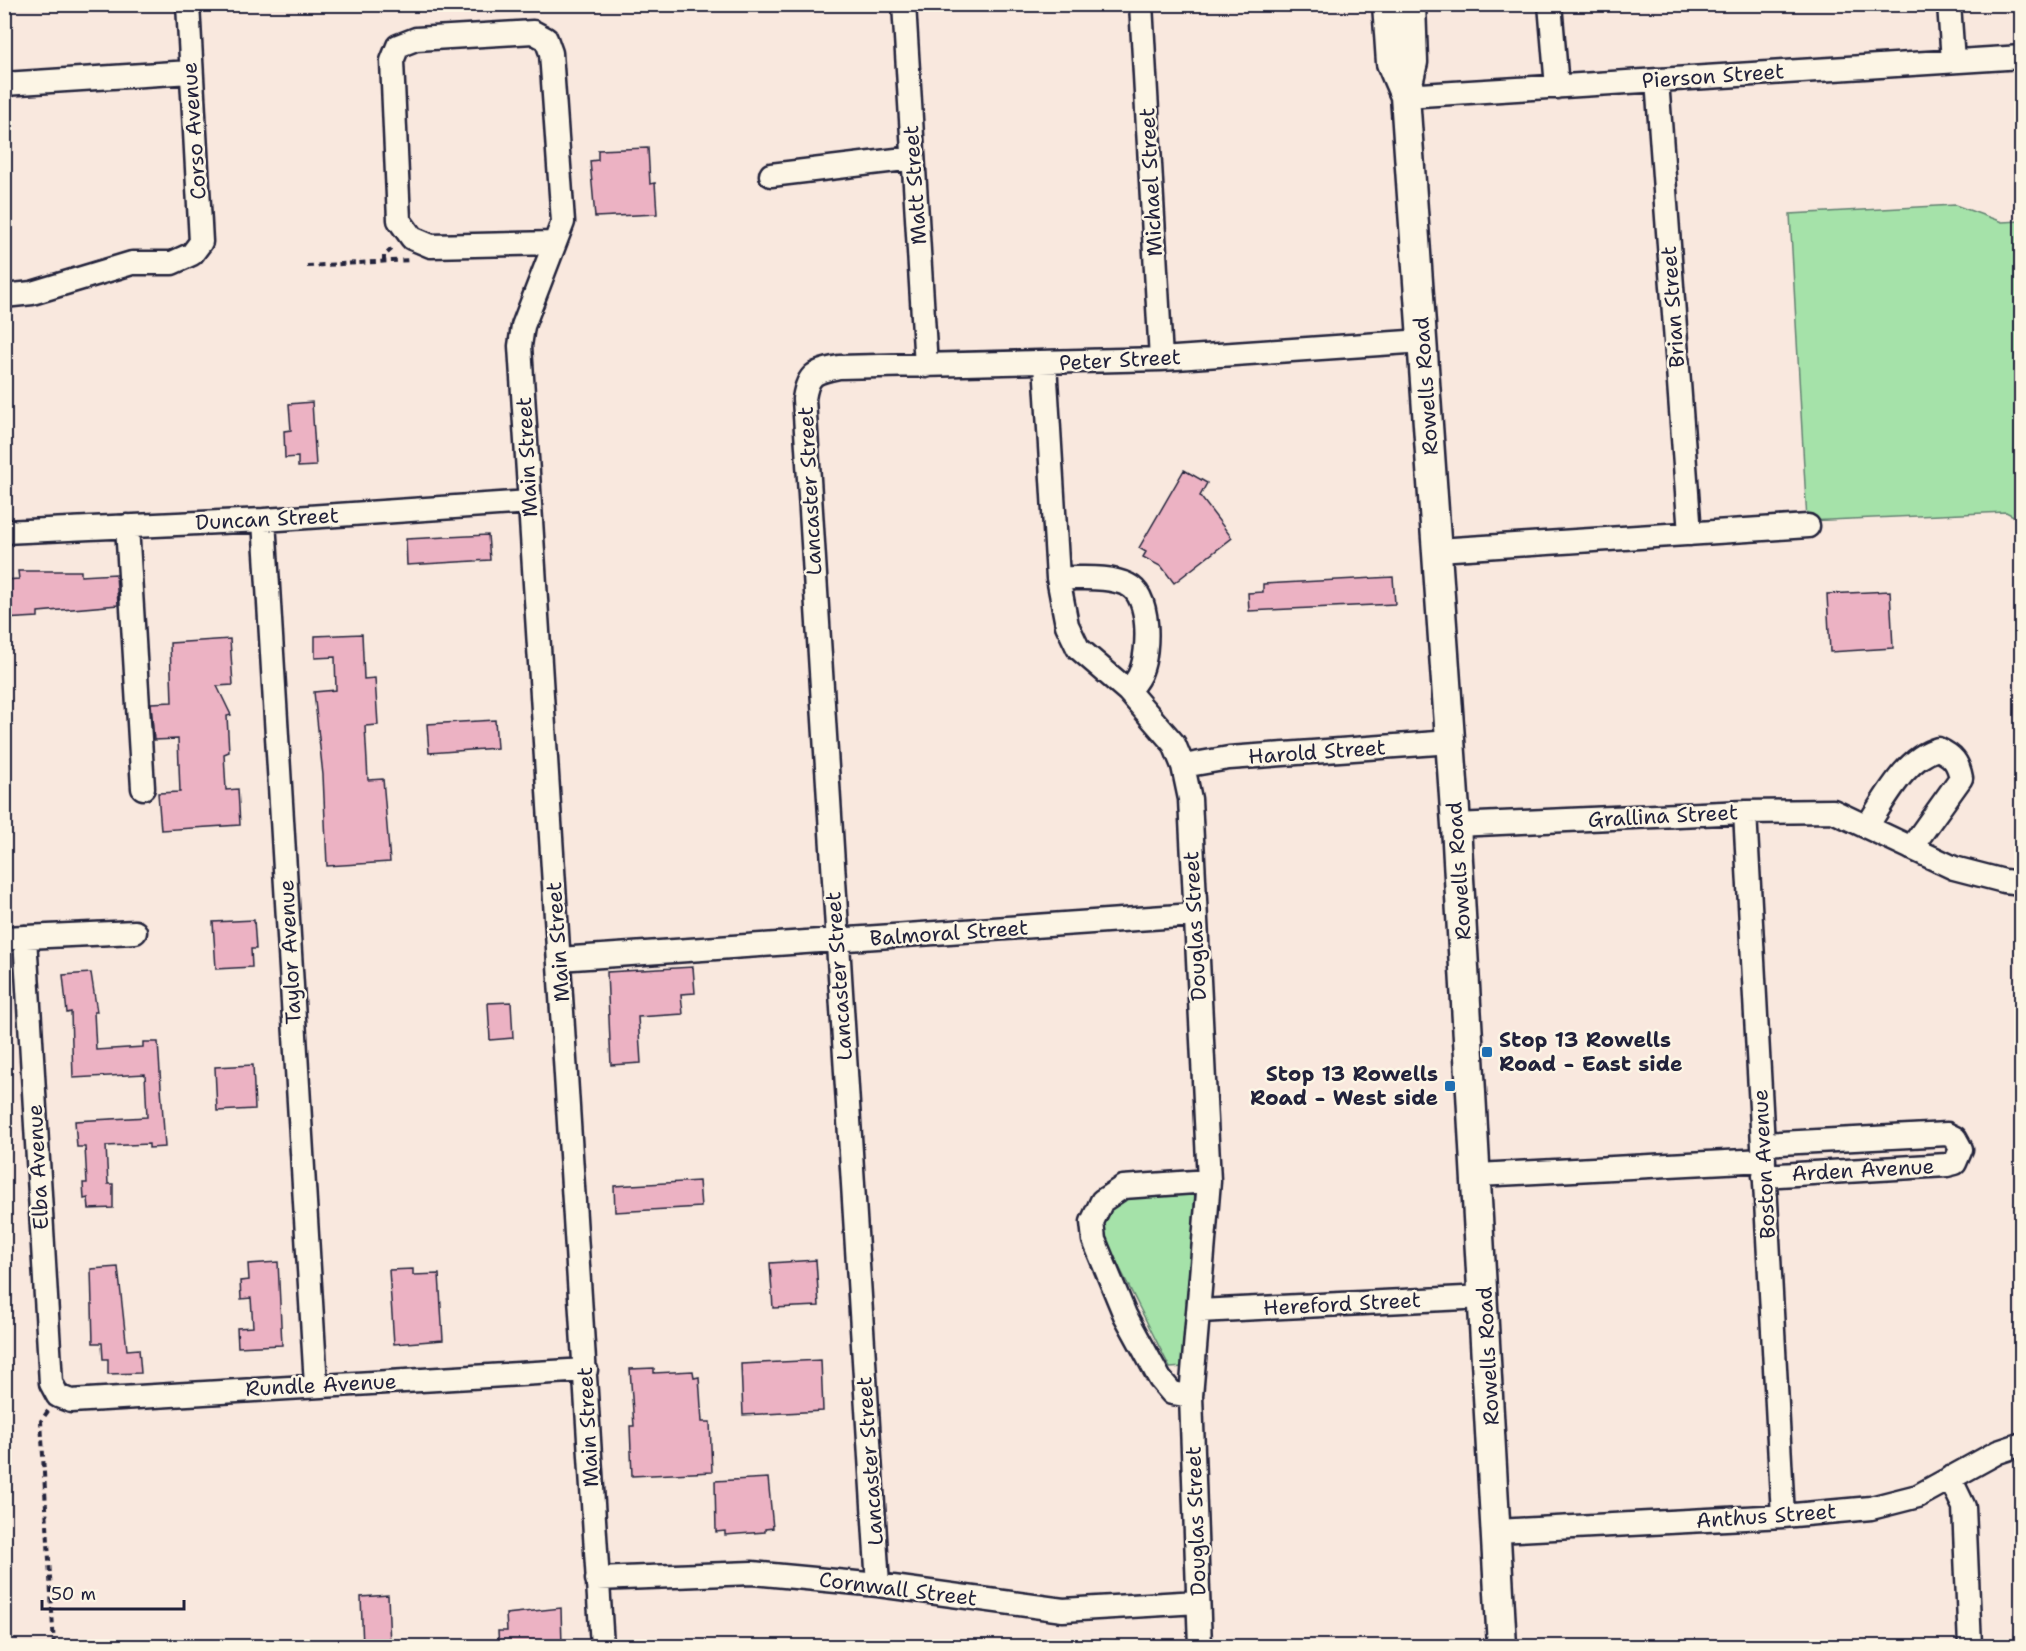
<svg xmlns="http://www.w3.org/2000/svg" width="2026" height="1651" viewBox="0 0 2026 1651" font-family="'Shantell Sans',sans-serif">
  <rect width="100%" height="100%" fill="#f9e8de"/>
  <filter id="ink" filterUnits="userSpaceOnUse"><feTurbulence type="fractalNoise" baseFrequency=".0167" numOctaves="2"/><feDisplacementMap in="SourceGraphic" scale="12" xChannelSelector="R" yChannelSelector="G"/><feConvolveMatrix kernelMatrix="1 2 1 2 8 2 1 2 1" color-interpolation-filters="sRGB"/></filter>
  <g filter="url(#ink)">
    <path fill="#a5e2a9" stroke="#648272" stroke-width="1.5" d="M1955,205L2002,222L2021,221V520L2006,512L1807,521L1790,214Z
      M1195,1191L1184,1367L1170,1368L1104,1237C1105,1231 1104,1224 1105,1218C1114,1184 1169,1191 1195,1191Z"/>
    <path fill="#ecb2c3" stroke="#22223b" stroke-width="1.5" d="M648,148L650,184L655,183L657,214L595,217L590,161L598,160V150Z
      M312,402L316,466L298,467V457L285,458L284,431L291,430L289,404Z
      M1184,470L1207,483L1200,496L1232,538L1174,583L1162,567L1143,557L1146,552L1139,548Z
      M488,535L490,560L407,565L406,539Z
      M18,571H81V576L116,574L118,605L38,612V617L4,619V580L19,579Z
      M1393,577L1395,604L1249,611L1248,593L1263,592V584Z
      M1890,591L1893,648L1830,652L1827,594Z
      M362,634L364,679L375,678L378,725L365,726L368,780L383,779L390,862L327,866L323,775L314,692L336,690L335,657L315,658V636Z
      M230,639L233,685L217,686L231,715L227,716L229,752L224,754L226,790L238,789L240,825L161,830L158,793L180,792L178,739L154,740L151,703L172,702L170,643Z
      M495,720L497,748L429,753L427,724Z
      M254,920L256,949H251L252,967L216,969L213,922Z
      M693,967L695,993L681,994L683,1014L638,1017L641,1063L611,1065L607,972Z
      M91,973L97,1012H94L96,1050L143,1047V1042H158L165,1147L149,1148V1144L106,1146L108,1184H113V1208L89,1209L88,1198L84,1199L83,1183H87L85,1147H77L75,1121L147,1117L145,1074L73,1078L71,1012L67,1013L63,975Z
      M511,1002L513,1038L490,1040L488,1003Z
      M253,1065L255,1109L217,1111L215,1067Z
      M699,1181L701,1207L615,1212L614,1186Z
      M816,1260L819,1306L773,1308L770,1263Z
      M278,1262L282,1345L238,1347L237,1328L253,1327L251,1298L241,1299L240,1281L249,1280L248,1264Z
      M118,1267L127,1350L139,1349L141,1373L108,1374V1359H103L102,1343H93L91,1269Z
      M413,1269V1275L439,1274L443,1340L394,1344L389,1270Z
      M821,1360L823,1411L743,1415L741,1364Z
      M654,1368V1373L693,1371L694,1378L699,1377L702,1422H710L712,1472L632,1476L630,1426H634L630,1369Z
      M768,1478L773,1528L765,1529V1532L725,1535V1531L716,1532L715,1481Z
      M388,1595L390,1647H363L361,1597Z
      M561,1608L562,1647H499L498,1631H507L506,1614Z"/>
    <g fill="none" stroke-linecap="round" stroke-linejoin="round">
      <g stroke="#22223b" stroke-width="27">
        <path id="minor" d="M904,4L926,366
          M1141,4L1161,359
          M1550,4L1557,87
          M1949,4L1953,61
          M1657,80L1690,534
          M4,84L190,72
          M1405,96L2022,57
          M771,175L913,158
          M554,243L431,246L412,238L399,220L392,61L398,46L416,39L533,32L546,39L551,53L563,222L523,326L520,346L602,1646
          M4,296L32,293L132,263H172L192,254L201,242L188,4
          M1045,363L1058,578L1067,625L1078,648L1128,691L1174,744L1183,766L1190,799L1209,1181L1191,1396L1200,1646
          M264,520L316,1385
          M127,526L143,788
          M4,532L264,520L529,502
          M1438,550L1808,526
          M1058,578C1080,579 1108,575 1128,585C1151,596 1149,651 1141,671C1139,678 1133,685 1128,691
          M1183,766L1229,758L1451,742
          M1745,812L1783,1516
          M1456,825L1745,812L1833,811L1954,868L2004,881L2022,883
          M1867,826C1886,798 1905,758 1938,749C1953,756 1958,762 1961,778L1911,848
          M25,937L51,1383L58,1396L71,1401L586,1370
          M4,938L135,932
          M559,959L1194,915
          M1763,1144L1947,1134L1955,1138L1961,1149L1955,1163L1947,1165L1764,1176
          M1478,1175L1764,1160
          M1199,1311L1485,1297
          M1191,1396L1172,1393L1160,1379L1125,1315L1094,1240L1092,1222L1102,1201L1123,1187L1209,1181
          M1950,1478L1964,1507L1970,1646
          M1497,1531L1783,1516L1871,1508L1918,1496L1998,1452L2022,1444
          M597,1579L752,1573L878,1585L1063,1610L1198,1602
          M878,1585L804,399C808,373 815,372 839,367L1161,359L1423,341"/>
      </g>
      <g stroke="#22223b" stroke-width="33">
        <path id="major" d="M1387,4L1391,63L1405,96
          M1411,4L1413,62L1405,96L1456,825L1502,1646"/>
      </g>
      <path stroke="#22223b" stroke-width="4" stroke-dasharray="6 4.5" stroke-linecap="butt" d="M384,262V256L395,246
        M307,266L410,260
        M48,1411L41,1421L54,1646"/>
      <use href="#minor" stroke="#fcf5e5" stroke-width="22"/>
      <use href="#major" stroke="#fcf5e5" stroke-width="28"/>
    </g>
  </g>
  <g fill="#1f6fb2" stroke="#fcf5e5" stroke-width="2">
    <rect x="1481" y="1046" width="12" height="12" rx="3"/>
    <rect x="1444" y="1080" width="12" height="12" rx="3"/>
  </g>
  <g text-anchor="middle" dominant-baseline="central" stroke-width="5" stroke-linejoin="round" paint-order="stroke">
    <g font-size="21" fill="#22223b" stroke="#fcf5e5">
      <text transform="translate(1713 76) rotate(-4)">Pierson Street</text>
      <text transform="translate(194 131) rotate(-94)">Corso Avenue</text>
      <text transform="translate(1151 182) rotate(-93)">Michael Street</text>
      <text transform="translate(915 185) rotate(-94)">Matt Street</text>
      <text transform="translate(1673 307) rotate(-94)">Brian Street</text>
      <text transform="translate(1120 360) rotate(-3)">Peter Street</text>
      <text transform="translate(1426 386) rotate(-94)">Rowells Road</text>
      <text transform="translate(527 457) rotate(-93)">Main Street</text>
      <text transform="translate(810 491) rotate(-93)">Lancaster Street</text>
      <text transform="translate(267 519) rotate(-3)">Duncan Street</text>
      <text transform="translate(1317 752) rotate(-4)">Harold Street</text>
      <text transform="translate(1663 816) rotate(-3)">Grallina Street</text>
      <text transform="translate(1459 871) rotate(-94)">Rowells Road</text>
      <text transform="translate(1195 926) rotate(-93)">Douglas Street</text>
      <text transform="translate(949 933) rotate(-4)">Balmoral Street</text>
      <text transform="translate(558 942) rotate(-94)">Main Street</text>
      <text transform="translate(290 952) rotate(-93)">Taylor Avenue</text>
      <text transform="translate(839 976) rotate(-94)">Lancaster Street</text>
      <text transform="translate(1764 1164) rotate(-93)">Boston Avenue</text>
      <text transform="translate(38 1167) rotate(-93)">Elba Avenue</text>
      <text transform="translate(1863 1170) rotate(-3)">Arden Avenue</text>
      <text transform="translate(1342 1304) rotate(-3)">Hereford Street</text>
      <text transform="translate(1488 1356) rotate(-93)">Rowells Road</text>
      <text transform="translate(321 1385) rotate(-3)">Rundle Avenue</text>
      <text transform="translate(588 1427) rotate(-93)">Main Street</text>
      <text transform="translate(870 1461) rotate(-94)">Lancaster Street</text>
      <text transform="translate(1766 1516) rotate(-4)">Anthus Street</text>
      <text transform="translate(1196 1521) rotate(-92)">Douglas Street</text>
      <text transform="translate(898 1589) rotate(7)">Cornwall Street</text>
    </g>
    <g font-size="21" font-weight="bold" fill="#22223b" stroke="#fcf5e5" text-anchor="start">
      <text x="1499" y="1040">Stop 13 Rowells<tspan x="1499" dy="24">Road - East side</tspan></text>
      <text x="1438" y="1074" text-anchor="end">Stop 13 Rowells<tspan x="1438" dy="24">Road - West side</tspan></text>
    </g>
  </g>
  <rect width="2026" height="1651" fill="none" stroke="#fcf5e5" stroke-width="24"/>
  <rect x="12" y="12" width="2002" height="1627" fill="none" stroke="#22223b" stroke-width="2" filter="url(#ink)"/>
  <path d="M42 1600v9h142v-9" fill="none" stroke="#22223b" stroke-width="3"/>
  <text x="51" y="1600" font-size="18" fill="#22223b" stroke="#fcf5e5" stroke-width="4.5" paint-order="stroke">50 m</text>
</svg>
